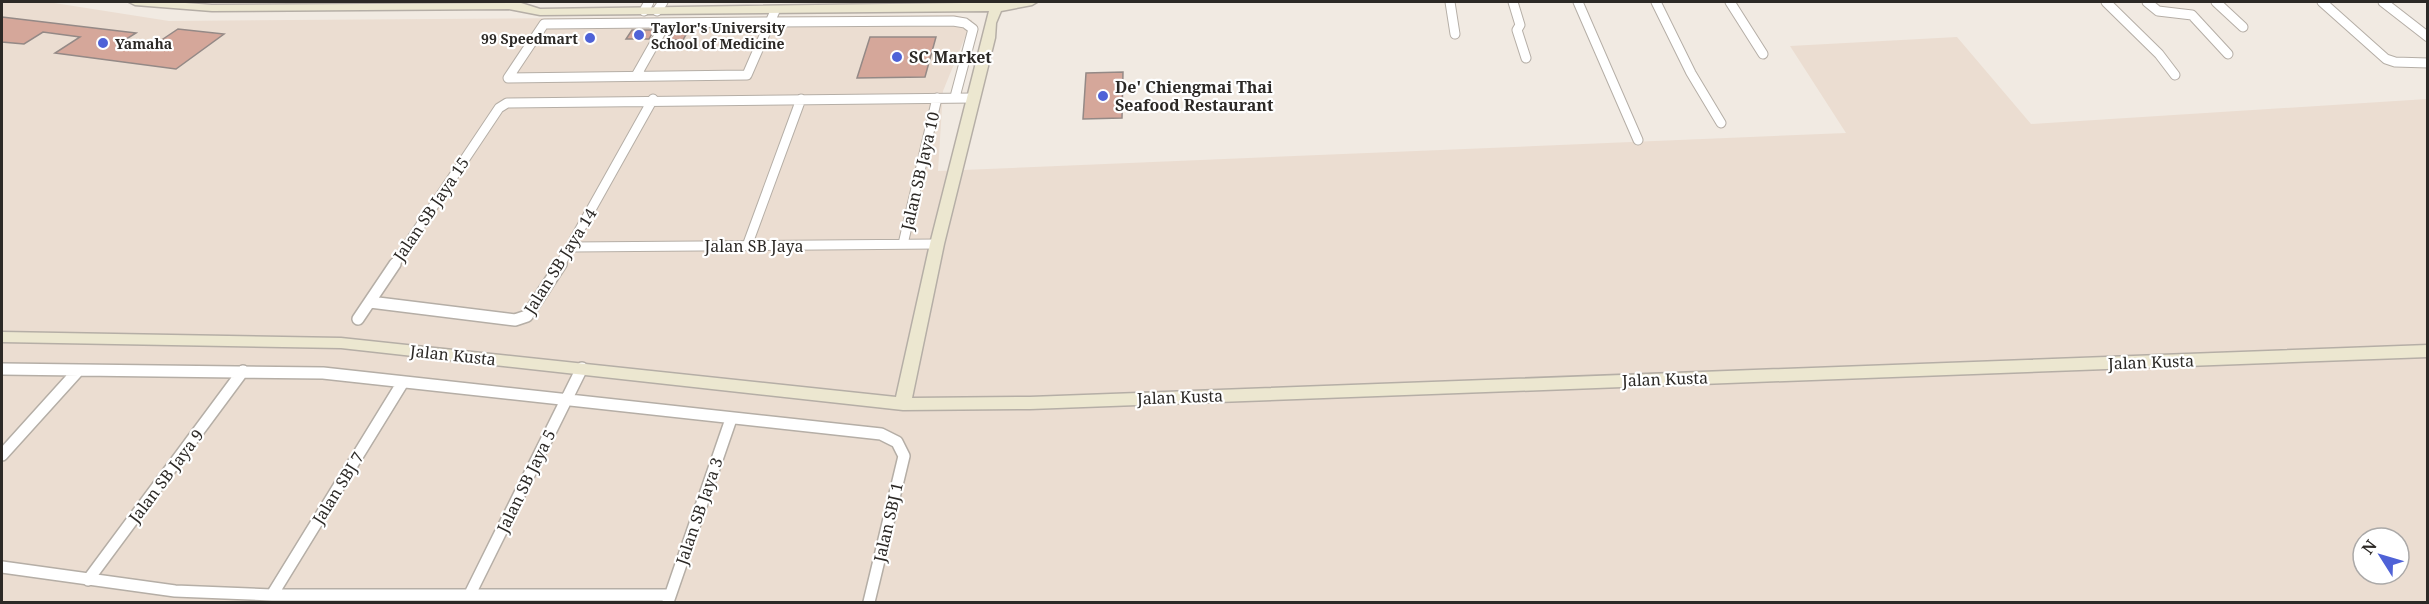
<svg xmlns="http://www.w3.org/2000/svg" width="2429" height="604" viewBox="0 0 2429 604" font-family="'Noto Serif',serif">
  <rect width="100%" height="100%" fill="#f1eae2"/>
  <path fill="#ebddd1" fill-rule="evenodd" d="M2,2H48L169,21L955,15L972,20L943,91L938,171L1846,133L1790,46L1957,37L2031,124L2427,99V602H2ZM2363,538H2399V574H2363Z"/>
  <path fill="#d5a79a" stroke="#948986" stroke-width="1.5" d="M2,17L136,33L123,41L154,45L178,29L224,34L176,69L55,53L80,37L43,32L24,44L2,42Z
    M689,29L683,40H665L670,30Z
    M632,30H654L649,39H626Z
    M870,37H936L925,77L857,78Z
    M1123,72L1122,118L1083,119L1086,73Z"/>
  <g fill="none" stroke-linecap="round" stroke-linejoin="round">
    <g stroke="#b5aea6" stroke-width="11">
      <path id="street-far1" d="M1450,2L1455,34
        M1513,2L1520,25L1517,30L1526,58
        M1578,2L1638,140
        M1656,2L1691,73L1721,123
        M1730,2L1763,54
        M2106,2L2159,54L2175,75
        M2147,2L2158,11L2192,15L2228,54
        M2216,2L2243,27
        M2322,2L2386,59L2395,62L2428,63
        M2383,2L2428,37
        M644,11L649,2
        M657,11L663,2
        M770,22L747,75L508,78L544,24Z
        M770,22L775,11
        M770,22L953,21L965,23L973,29L955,97
        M636,76L666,23
        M903,244L937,98
        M747,246L801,99
        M572,247L937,244
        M394,265L499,108L507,103L974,98
        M560,265L653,99"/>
    </g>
    <g stroke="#b5aea6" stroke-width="14">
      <path id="street" d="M370,302L515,320L527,316L561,264
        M358,319L395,264
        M2,369L323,373L881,434L897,442L904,456L869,602
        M2,455L77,372
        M2,567L175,591L272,595H670
        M88,580L243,371
        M470,594L582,368
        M272,595L403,382
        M668,602L731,419"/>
    </g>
    <g stroke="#b5aea6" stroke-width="3">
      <path id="secondary" d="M129,2H172L212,5L521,3L540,9L1037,2L1032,5L1001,11L996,23L995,38L944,244L912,398L1030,397L2428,345V357L1030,409L903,410L341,348L2,342V332L341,338L896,397L930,244L989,11L540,15L509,9L212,11L135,5Z"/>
    </g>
    <use href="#street-far1" stroke="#fff" stroke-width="9"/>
    <use href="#street" stroke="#fff" stroke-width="11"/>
    <use href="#secondary" fill="#ece7d0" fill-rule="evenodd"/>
  </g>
  <g fill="#4f62d7" stroke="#fff" stroke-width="2">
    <circle cx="639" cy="35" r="6"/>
    <circle cx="590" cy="38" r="6"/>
    <circle cx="103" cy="43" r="6"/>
    <circle cx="897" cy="57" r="6"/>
    <circle cx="1103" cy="96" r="6"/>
  </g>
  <g text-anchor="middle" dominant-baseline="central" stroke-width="4.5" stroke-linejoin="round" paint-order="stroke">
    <g font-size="14" font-weight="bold" fill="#2c2926" stroke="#fff" text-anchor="start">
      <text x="651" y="27">Taylor's University<tspan x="651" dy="16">School of Medicine</tspan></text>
      <text x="578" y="38" text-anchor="end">99 Speedmart</text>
      <text x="115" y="43">Yamaha</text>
    </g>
    <g font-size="16" font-weight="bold" fill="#2c2926" stroke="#fff" text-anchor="start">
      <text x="909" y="57">SC Market</text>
      <text x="1115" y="87">De' Chiengmai Thai<tspan x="1115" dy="18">Seafood Restaurant</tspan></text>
    </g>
    <g font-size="16" fill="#2c2926" stroke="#fff">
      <text transform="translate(920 171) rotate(-77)">Jalan SB Jaya 10</text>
      <text transform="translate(431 209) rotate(-56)">Jalan SB Jaya 15</text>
      <text x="754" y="246">Jalan SB Jaya</text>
      <text transform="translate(560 261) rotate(-58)">Jalan SB Jaya 14</text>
      <text transform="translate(453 355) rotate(6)">Jalan Kusta</text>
      <text transform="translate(2151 362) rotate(-2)">Jalan Kusta</text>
      <text transform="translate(1665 379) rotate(-2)">Jalan Kusta</text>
      <text transform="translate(1180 397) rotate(-2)">Jalan Kusta</text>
      <text transform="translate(166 476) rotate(-53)">Jalan SB Jaya 9</text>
      <text transform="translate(526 481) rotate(-64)">Jalan SB Jaya 5</text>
      <text transform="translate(338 488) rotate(-58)">Jalan SBJ 7</text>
      <text transform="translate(699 511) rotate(-71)">Jalan SB Jaya 3</text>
      <text transform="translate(888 522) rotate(-77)">Jalan SBJ 1</text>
    </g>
  </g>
  <rect width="2429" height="604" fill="none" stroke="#2c2926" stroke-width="6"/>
  <g transform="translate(2381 556) rotate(307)"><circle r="28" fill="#ffffff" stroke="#aba9a8" stroke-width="1.5"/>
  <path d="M0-4.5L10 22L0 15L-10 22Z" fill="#4f62d7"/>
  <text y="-9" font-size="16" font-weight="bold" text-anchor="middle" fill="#2c2926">N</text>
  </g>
</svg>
